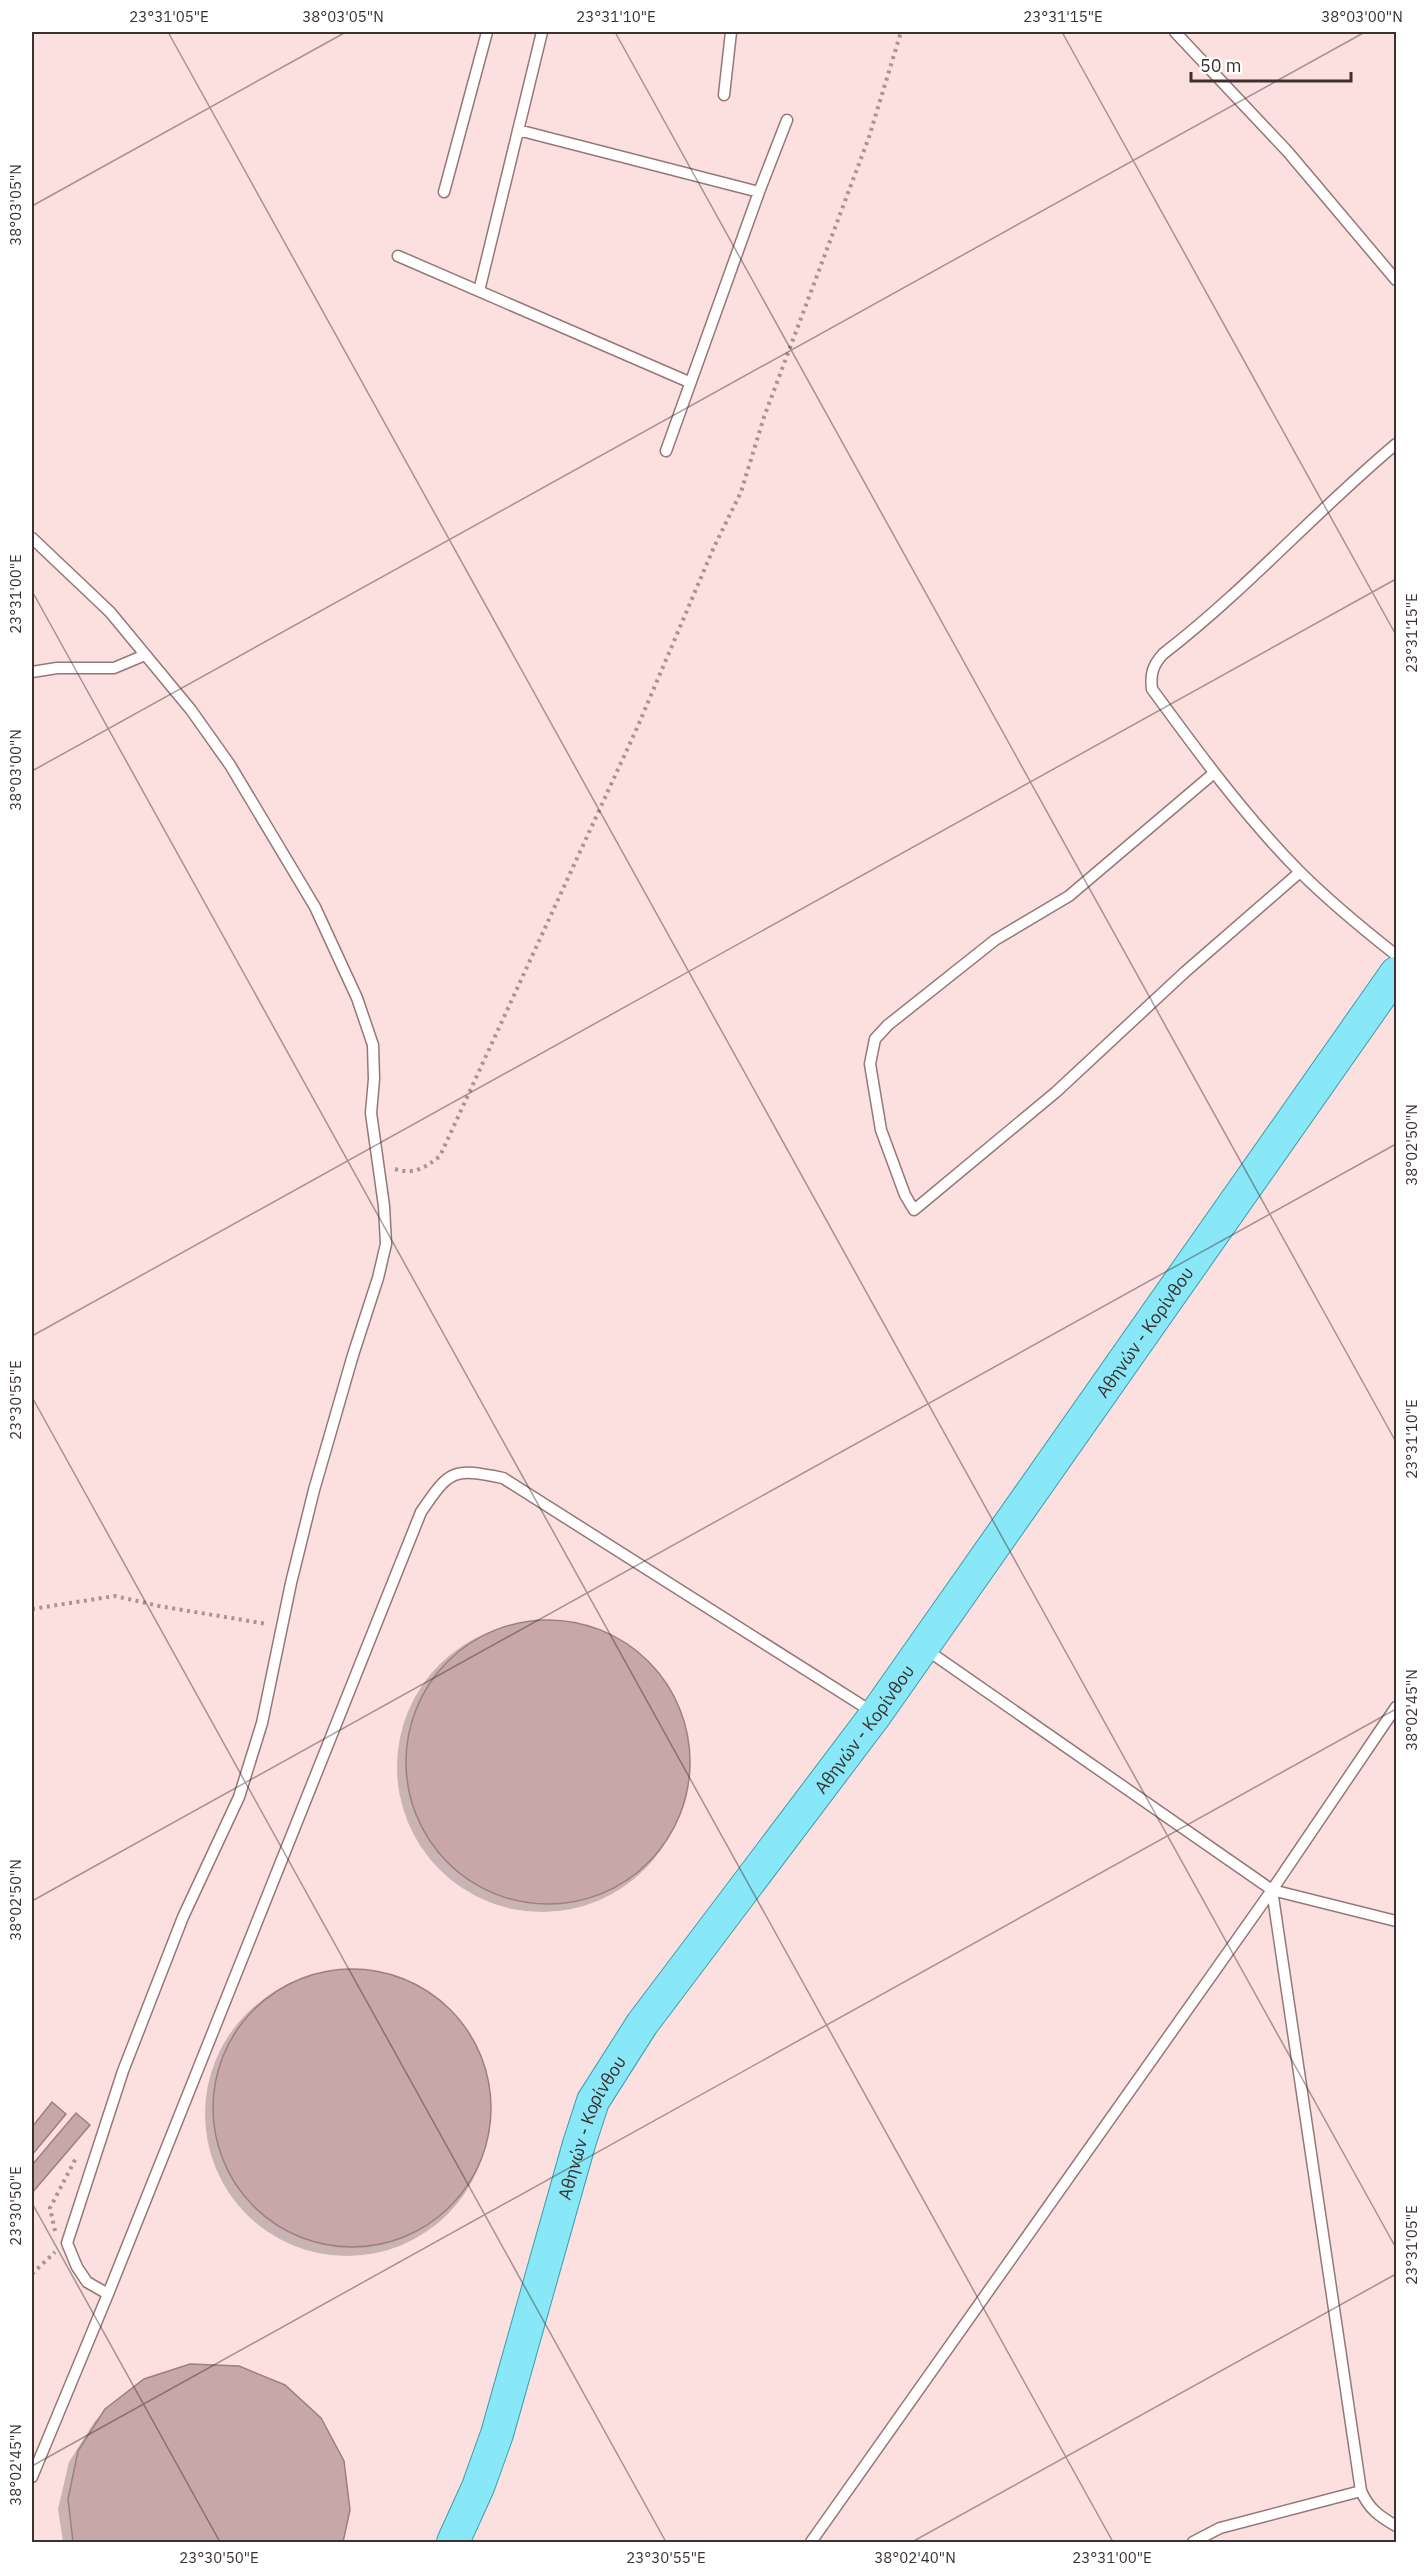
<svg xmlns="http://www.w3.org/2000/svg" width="1428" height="2574" viewBox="0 0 1428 2574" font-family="'IBM Plex Sans',sans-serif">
  <rect width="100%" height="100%" fill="#fce0e0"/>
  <path fill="#0003" d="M397 1767a145 145 0 1 1 290 0a145 145 0 1 1-290 0Z
    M205 2114a142 142 0 1 1 284 0a142 142 0 1 1-284 0Z
    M106,2410L349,2510L342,2542H63L58,2509L69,2462L95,2421Z"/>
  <path fill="#c8a7a8" stroke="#9e7f7f" stroke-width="1.5" d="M406 1762a142 142 0 1 1 284 0a142 142 0 1 1-284 0Z
    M213 2108a139 139 0 1 1 278 0a139 139 0 1 1-278 0Z
    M52,2102L66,2114L32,2155V2127Z
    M76,2113L90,2125L32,2193V2165Z
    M190,2364L239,2366L285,2385L321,2418L344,2461L350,2510L343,2542H73L68,2499L78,2451L105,2409L144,2379Z"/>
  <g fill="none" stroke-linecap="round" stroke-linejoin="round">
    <g stroke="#967777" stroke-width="13">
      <path id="lane" d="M1175,32L1288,152L1396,280
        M724,95L731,32
        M518,130L759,192
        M444,192L487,32
        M398,256L689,382
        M479,291L542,32
        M1396,444C1316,511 1246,590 1163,654C1153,665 1150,674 1152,689C1198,752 1244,815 1299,871C1329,901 1363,929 1396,955
        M666,451L759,192L787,120
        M32,538L110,612L191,710L230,765L315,907L357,998L373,1045L374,1079L371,1113L384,1206L386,1244L378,1278L353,1355L314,1490L291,1583L262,1723L239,1797L183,1917L123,2071L67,2243L77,2267L87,2282L108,2294
        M32,672L57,668H114L145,655
        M1214,773L1069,896L995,940L888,1025L875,1039L870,1064L881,1130L905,1195L914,1210L1056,1092L1185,972L1300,872
        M924,1648L1272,1890L1396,1921
        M1272,1890L1361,2491C1369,2509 1379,2516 1396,2526
        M32,2477L108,2294L421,1512C450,1469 453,1468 503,1478L874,1713
        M811,2542L1272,1890L1396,1707
        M1193,2542L1220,2528L1361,2491"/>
    </g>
    <g stroke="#3c9dae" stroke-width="34">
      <g id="primary">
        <path id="s1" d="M453,2542L478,2487L497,2434L579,2144L593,2101L642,2024L876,1714L1396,973"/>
      </g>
    </g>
    <path stroke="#a99393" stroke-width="4" stroke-dasharray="3 4.5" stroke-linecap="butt" d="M395,1169C414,1175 425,1168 440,1156L637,728L714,547L741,492L764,417L869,137L901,32
      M32,1609L115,1596L159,1606L267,1624
      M55,2231L50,2208L77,2156
      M32,2274L55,2252"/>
    <use href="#lane" stroke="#fff" stroke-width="10"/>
    <use href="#primary" stroke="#89e8f7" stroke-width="32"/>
  </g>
  <path fill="none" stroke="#3d3030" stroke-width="1.5" stroke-opacity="0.45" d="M168,32L1396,2248M615,32L1396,1442M1062,32L1396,635M32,206L346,32M32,591L1113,2542M32,771L1365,32M32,1336L1396,579M32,1397L666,2542M32,1901L1396,1144M32,2203L220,2542M32,2466L1396,1709M912,2542L1396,2274"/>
  <g text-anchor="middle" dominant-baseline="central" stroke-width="6" stroke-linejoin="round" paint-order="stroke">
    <g font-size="18" fill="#3d3030" stroke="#fff">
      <text stroke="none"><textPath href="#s1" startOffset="1410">Αθηνών - Κορίνθου</textPath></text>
      <text stroke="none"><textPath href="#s1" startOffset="924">Αθηνών - Κορίνθου</textPath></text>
      <text stroke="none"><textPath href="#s1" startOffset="438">Αθηνών - Κορίνθου</textPath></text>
    </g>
  </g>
  <rect width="1428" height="2574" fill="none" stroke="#ffffff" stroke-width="66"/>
  <path d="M1191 72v9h160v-9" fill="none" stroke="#3d3030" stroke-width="3"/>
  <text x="1200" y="72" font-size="18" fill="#3d3030" stroke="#ffffff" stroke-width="4.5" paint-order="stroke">50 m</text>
  <rect x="33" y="33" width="1362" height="2508" fill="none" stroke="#3d3030" stroke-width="2"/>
  <g font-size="15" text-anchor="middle" fill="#3d3030">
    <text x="169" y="22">23°31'05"E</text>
    <text x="343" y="22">38°03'05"N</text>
    <text x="616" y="22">23°31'10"E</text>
    <text x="1063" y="22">23°31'15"E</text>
    <text x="1362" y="22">38°03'00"N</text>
    <text transform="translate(16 205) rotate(-90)" y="5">38°03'05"N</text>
    <text transform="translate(16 594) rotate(-90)" y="5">23°31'00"E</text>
    <text transform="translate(1412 633) rotate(-90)" y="5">23°31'15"E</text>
    <text transform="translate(16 770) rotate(-90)" y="5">38°03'00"N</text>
    <text transform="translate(1412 1145) rotate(-90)" y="5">38°02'50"N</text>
    <text transform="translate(16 1400) rotate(-90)" y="5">23°30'55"E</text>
    <text transform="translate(1412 1439) rotate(-90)" y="5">23°31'10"E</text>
    <text transform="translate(1412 1710) rotate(-90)" y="5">38°02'45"N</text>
    <text transform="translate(16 1900) rotate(-90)" y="5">38°02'50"N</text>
    <text transform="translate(16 2206) rotate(-90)" y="5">23°30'50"E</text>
    <text transform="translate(1412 2245) rotate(-90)" y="5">23°31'05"E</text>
    <text transform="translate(16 2465) rotate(-90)" y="5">38°02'45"N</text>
    <text x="219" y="2563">23°30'50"E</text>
    <text x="666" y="2563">23°30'55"E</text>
    <text x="915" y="2563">38°02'40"N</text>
    <text x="1112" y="2563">23°31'00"E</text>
  </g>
</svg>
